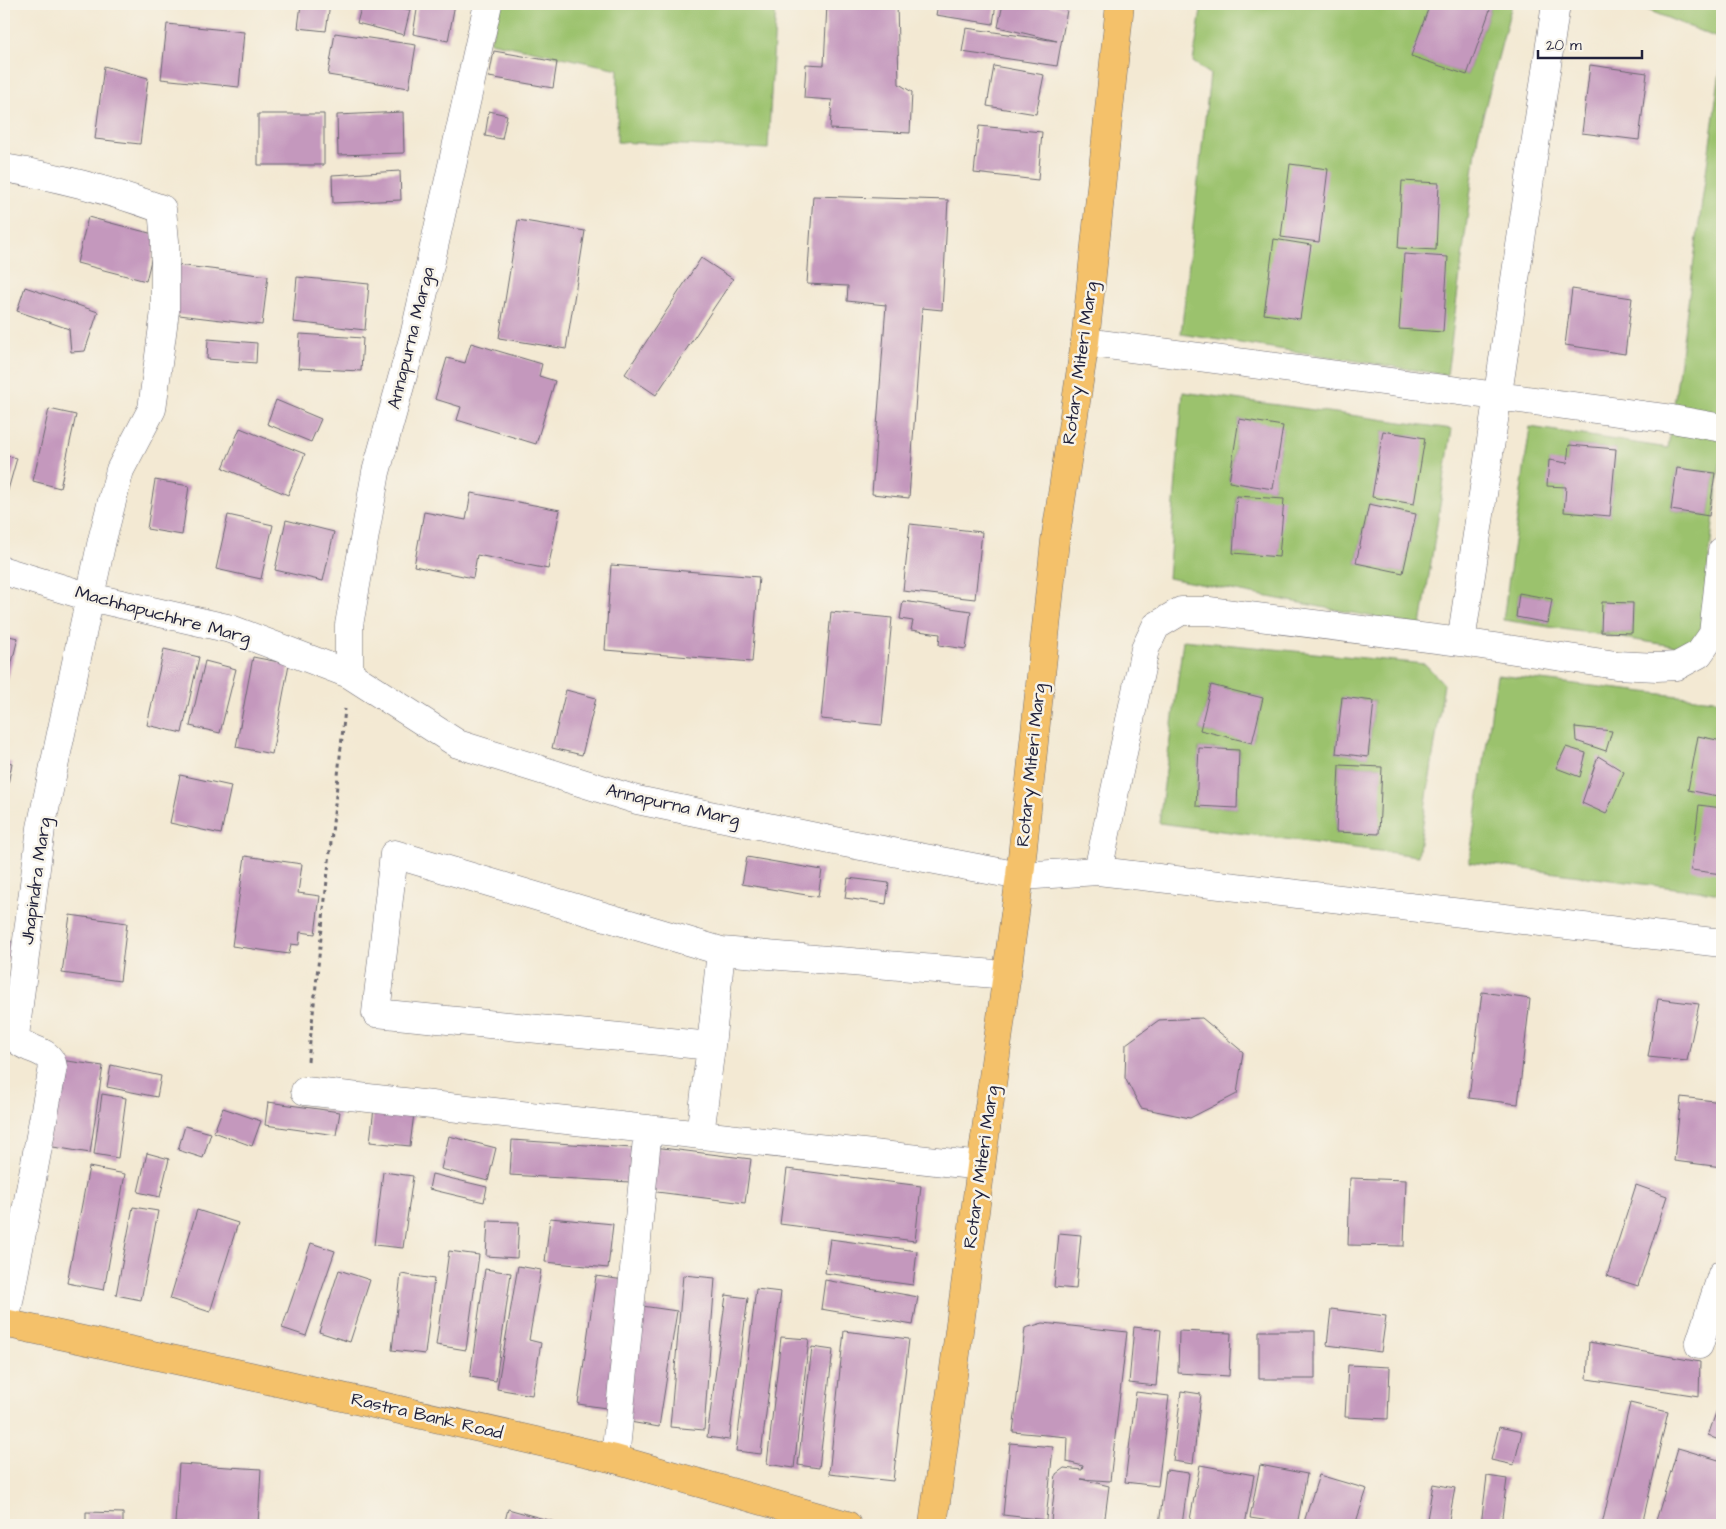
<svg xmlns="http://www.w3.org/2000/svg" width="1726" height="1529" viewBox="0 0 1726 1529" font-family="'Architects Daughter',sans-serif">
  <rect width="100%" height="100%" fill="#f7f3e8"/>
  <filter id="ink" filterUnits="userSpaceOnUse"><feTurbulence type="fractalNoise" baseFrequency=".02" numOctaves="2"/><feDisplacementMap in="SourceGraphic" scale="10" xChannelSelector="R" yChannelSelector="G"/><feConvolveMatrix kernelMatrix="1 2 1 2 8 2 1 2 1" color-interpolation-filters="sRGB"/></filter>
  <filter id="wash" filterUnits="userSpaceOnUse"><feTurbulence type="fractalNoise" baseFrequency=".0096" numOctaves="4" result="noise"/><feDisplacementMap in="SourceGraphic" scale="20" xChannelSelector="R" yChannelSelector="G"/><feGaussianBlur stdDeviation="1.12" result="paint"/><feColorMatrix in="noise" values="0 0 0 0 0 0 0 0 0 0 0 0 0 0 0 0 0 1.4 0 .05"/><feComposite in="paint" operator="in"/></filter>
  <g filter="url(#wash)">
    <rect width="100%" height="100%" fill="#f3e9d3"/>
    <path fill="#9bc26d" stroke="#5e7254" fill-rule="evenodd" d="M502,4H776L768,149L617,142L618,69L490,42Z
      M1202,4H1430L1412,56L1467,75L1492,4H1512L1478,135L1447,375L1181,334L1210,74L1193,62Z
      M1633,4H1722V40Z
      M1722,57V463H1720L1700,638L1687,648L1503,620L1530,427L1668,448ZM1569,445L1616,449L1610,516L1564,512L1566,487L1548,486L1549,461L1567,463ZM1677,468L1715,473L1709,516L1671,510ZM1519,593L1552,599L1548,623L1516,617ZM1602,602L1633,603L1632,633L1601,632Z
      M1183,392L1452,429L1421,626L1168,578ZM1239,419L1283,427L1273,489L1229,481ZM1383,431L1425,438L1373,496ZM1237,496L1283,500L1279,556L1233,553ZM1369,504L1416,514L1403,573L1356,563Z
      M1183,640L1425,664L1444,684L1418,856L1159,823ZM1211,685L1263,698L1252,742L1200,730ZM1342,697L1374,701L1368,757L1336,753ZM1199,748L1239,750L1237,808L1196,806ZM1339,765L1381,767L1379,834L1336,832Z
      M1497,675L1722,701V894L1469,862Z"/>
    <g id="blocks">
      <path fill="#c498bd" d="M301,4H330L326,31L298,28Z
        M362,4H385L410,10L404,35L357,23Z
        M418,4H455L448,41L413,34Z
        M827,4H897L899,84L912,92L910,133L830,129L832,100L804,98L806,64L824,65Z
        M938,4H996L993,24L936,15Z
        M1003,4H1042L1067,10L1057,66L962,52L966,28L1057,41L998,27Z
        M1048,4H1067L1066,9Z
        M1430,4H1492L1467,75L1411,56Z
        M167,24L244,32L239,87L161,79Z
        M335,33L416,45L409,88L328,75Z
        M494,51L557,62L553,88L489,77Z
        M1590,65L1647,73L1639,140L1582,133Z
        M104,66L148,78L140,144L95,139Z
        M994,66L1044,75L1036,114L987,106Z
        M489,111L507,115L502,139L485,136Z
        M403,112L404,153L338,155L337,115Z
        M258,114H324V165H258Z
        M979,126L1042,132L1038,180L974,173Z
        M1290,164L1328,169L1319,242L1281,237Z
        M400,171L401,200L333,203L332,175Z
        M1402,181L1439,183L1436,250L1398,248Z
        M813,196L948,200L942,310L922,308L909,498L872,494L886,305L847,301L848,286L807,284Z
        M88,217L157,235L146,281L77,263Z
        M518,220L585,231L566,349L499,338Z
        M1274,239L1311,245L1300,319L1264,314Z
        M1404,254L1448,257L1443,332L1399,329Z
        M701,258L733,279L656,395L625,374Z
        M177,265L268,276L262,325L171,314Z
        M297,277L369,284L365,330L293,322Z
        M25,287L98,312L85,351L71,352L69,329L17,311Z
        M1572,289L1632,298L1625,354L1565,345Z
        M300,334L363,338L361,371L298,368Z
        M208,339L257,343L256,363L207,359Z
        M471,343L542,364L539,376L555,381L536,444L457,420L461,407L435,399L447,358L465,363Z
        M276,400L321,419L311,442L267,424Z
        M49,409L76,415L60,488L33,481Z
        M1239,419L1283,426L1273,489L1229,482Z
        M240,428L305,454L288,495L223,468Z
        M1383,431L1425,438L1414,504L1372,497Z
        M1569,445L1616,449L1610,516L1564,512L1566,487L1547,486L1549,460L1567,463Z
        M4,455L17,458L6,497L4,496Z
        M1677,468L1715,473L1709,516L1671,510Z
        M155,480L189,486L182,535L147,529Z
        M471,493L560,510L548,569L477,555L473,578L414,566L424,512L466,520Z
        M1237,496L1284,499L1279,557L1233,553Z
        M4,498L8,499L4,513Z
        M1369,504L1416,514L1403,573L1356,563Z
        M228,515L273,525L261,579L216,569Z
        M286,520L334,532L323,581L275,570Z
        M910,524L982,532L975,599L903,591Z
        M611,565L759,577L752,662L605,650Z
        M1519,593L1552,599L1548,623L1516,617Z
        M903,601L971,611L966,649L939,645L940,634L911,630L913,621L900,619Z
        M1602,602L1633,603L1632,633L1601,632Z
        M831,612L892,618L882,725L821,719Z
        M4,635L18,638L4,694Z
        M164,649L199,657L182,733L147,725Z
        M253,657L289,664L272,754L236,747Z
        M205,661L236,669L220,733L190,726Z
        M1211,685L1263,698L1252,743L1200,730Z
        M566,690L596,698L582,755L552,748Z
        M1342,697L1374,701L1368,757L1336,753Z
        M1575,727L1612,731L1606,751L1576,741Z
        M1698,736L1722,741V797L1688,790Z
        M1566,747L1586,753L1580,777L1556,768Z
        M1199,748L1239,750L1237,808L1196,806Z
        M1598,756L1624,772L1606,814L1582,803Z
        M4,761L12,763L5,800H4Z
        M1339,765L1382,767L1379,834L1336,832Z
        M180,775L231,786L221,834L170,823Z
        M1699,805L1722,808V874L1691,870Z
        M245,856L302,864L298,893L320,896L315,934L300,932L299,945L291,944L289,954L232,946Z
        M747,857L822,870L818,897L742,884Z
        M848,878L889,883L886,904L845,898Z
        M70,915L127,923L120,981L62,973Z
        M4,940L11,941L5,970H4Z
        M1482,992L1530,999L1518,1104L1469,1098Z
        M1658,999L1699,1004L1687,1061L1648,1057Z
        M1202,1018L1243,1052L1237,1094L1190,1118L1141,1108L1125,1078L1126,1044L1159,1020Z
        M60,1060L103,1066L90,1153L47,1146Z
        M111,1065L161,1076L157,1097L107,1087Z
        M102,1094L126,1098L118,1158L94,1154Z
        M1681,1097L1722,1102V1167L1674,1161Z
        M268,1102L340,1112L336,1135L265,1125Z
        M223,1108L261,1121L252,1146L214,1132Z
        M374,1108L414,1113L410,1146L370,1142Z
        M185,1126L211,1133L203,1158L178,1150Z
        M449,1136L496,1148L488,1181L441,1169Z
        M512,1140L632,1148L630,1182L510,1175Z
        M654,1147L751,1159L745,1203L649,1191Z
        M147,1153L169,1159L160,1197L138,1192Z
        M89,1167L125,1174L104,1290L67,1283Z
        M787,1169L921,1186L915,1241L780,1224Z
        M383,1172L413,1176L403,1248L374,1245Z
        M432,1174L487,1187L484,1202L429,1189Z
        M1350,1178L1406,1180L1404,1246L1348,1245Z
        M1636,1185L1667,1196L1638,1286L1607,1276Z
        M133,1207L158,1211L141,1300L116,1295Z
        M197,1210L238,1223L210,1312L170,1299Z
        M550,1218L613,1224L608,1268L545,1262Z
        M488,1221L519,1222L517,1258L486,1256Z
        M1059,1233L1081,1235L1076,1289L1054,1287Z
        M830,1239L917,1251L913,1285L825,1273Z
        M311,1243L335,1251L306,1336L282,1328Z
        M449,1251L479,1255L466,1350L436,1345Z
        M518,1266L541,1270L529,1340L541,1343L532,1395L497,1389Z
        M485,1269L511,1273L496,1381L470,1377Z
        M339,1270L370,1280L350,1342L319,1332Z
        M401,1274L434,1279L425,1354L392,1350Z
        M683,1275L715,1278L704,1430L670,1427Z
        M596,1276L631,1281L613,1409L578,1404Z
        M825,1280L918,1297L913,1325L821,1309Z
        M756,1289L781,1292L761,1454L736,1451Z
        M726,1295L748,1298L729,1440L707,1437Z
        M642,1306L677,1311L659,1427L624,1421Z
        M1331,1309L1386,1316L1381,1352L1327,1345Z
        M1043,1323L1127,1332L1110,1481L1081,1479L1109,1486L1104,1525H1062L1051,1521L1056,1474L1064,1468L1082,1470L1083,1466L1067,1462L1068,1437L1013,1432L1025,1328Z
        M1134,1327L1161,1330L1156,1386L1129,1383Z
        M844,1331L909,1339L893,1481L829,1474Z
        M1179,1331L1231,1333L1229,1376L1178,1373Z
        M1259,1331H1315V1379H1259Z
        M781,1337L809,1339L794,1468L767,1464Z
        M1589,1342L1700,1362L1699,1396L1587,1379Z
        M812,1347L833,1350L819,1468L798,1465Z
        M1348,1365L1390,1367L1388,1419L1345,1417Z
        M1181,1391L1201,1394L1193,1464L1173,1461Z
        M1136,1392L1169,1396L1158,1486L1125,1482Z
        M1722,1395V1441L1708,1436Z
        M1630,1403L1668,1412L1642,1525H1602Z
        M1499,1427L1522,1432L1514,1465L1491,1460Z
        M1010,1443L1053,1447L1046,1520L1003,1515Z
        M1678,1448L1722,1461V1512L1718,1525L1655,1524Z
        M179,1464L261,1469L258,1525L175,1523Z
        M1200,1465L1254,1475L1245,1525H1189Z
        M1260,1465L1307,1474L1297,1525L1250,1518Z
        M1166,1470L1189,1473L1182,1525H1159Z
        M1319,1475L1367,1489L1355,1525H1303Z
        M1487,1476L1507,1479L1501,1525H1481Z
        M1433,1484L1455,1488L1448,1525H1426Z
        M508,1509L566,1525H504Z
        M86,1512L123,1513V1525H86Z
        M1509,1519L1533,1524V1525H1508Z
        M1398,1521L1413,1524V1525H1397Z"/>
    </g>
  </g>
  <g filter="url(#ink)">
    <use href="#blocks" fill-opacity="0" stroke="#6b6870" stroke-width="1"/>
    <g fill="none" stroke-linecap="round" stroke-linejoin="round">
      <g stroke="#6b6870" stroke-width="29">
        <path id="minor" d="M4,168C59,177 109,190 162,209L165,241V311L152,409L120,470L102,540L41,828L15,1036C23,1052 50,1047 53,1067L5,1323
          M1085,342L1672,419L1722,428
          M4,571L90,597L231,629L349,674L458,744L637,800L840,842L1020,876L1098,871L1722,943
          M1461,642L1556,4
          M349,674V625L376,472L415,332L488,4
          M1098,871L1145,649L1156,626L1181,611H1209L1461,642L1616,665L1657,667L1677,666L1699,654L1713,634L1722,551
          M711,1046L721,951
          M305,1091L981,1166
          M700,1135L711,1046L376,1013L394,854L721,951L1007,975
          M1699,1345L1722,1274
          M615,1459L648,1129"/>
      </g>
      <g stroke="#6b6870" stroke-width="29">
        <path id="major" d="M4,1323L250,1376L615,1459L847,1525
          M933,1525L1020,876L1055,541L1085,342L1120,4"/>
      </g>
      <path stroke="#6b6870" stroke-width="3" stroke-dasharray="4 4" stroke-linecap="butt" d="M308,1061L345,709"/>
      <use href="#minor" stroke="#fff" stroke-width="28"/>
      <use href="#major" stroke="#f4c16a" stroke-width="28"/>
    </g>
  </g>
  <g text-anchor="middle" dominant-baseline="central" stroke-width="5" stroke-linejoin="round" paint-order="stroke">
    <g font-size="18" fill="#22223b" stroke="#f7f3e8">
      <text transform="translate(411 338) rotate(-76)">Annapurna Marga</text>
      <text transform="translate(1080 363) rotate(-82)">Rotary Miteri Marg</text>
      <text transform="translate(163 615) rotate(15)">Machhapuchhre Marg</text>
      <text transform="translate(1031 765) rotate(-84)">Rotary Miteri Marg</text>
      <text transform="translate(673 805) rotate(13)">Annapurna Marg</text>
      <text transform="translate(36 881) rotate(-82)">Jhapindra Marg</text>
      <text transform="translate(981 1167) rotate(-82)">Rotary Miteri Marg</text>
      <text transform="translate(427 1416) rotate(13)">Rastra Bank Road</text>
    </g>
  </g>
  <rect width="1726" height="1529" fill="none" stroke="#f7f3e8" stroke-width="20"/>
  <path d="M1538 50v8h104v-8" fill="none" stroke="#22223b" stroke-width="2.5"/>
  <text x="1546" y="50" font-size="15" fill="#22223b" stroke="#f7f3e8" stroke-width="4" paint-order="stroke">20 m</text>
</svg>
